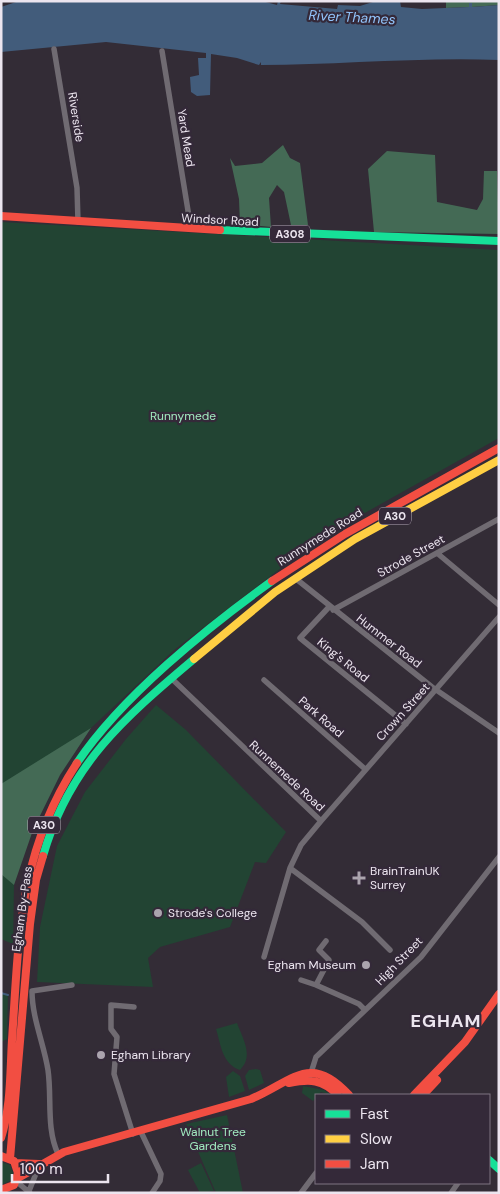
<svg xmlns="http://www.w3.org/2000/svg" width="500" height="1194" viewBox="0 0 500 1194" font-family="'DM Sans',sans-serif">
  <rect width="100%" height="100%" fill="#332c36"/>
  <path fill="#243" d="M1,222L499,250V438L320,538L174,650L91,728L20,833L14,885L13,944L1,939Z
    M156,705L186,730L286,832L266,863L255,862L230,927L160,947L148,958L153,987L37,982L40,927L57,846L85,792L126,739Z
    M1,994L8,995L7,1039L1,1042Z
    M237,1023C243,1039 254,1056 240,1070C222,1064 221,1045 216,1029Z
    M256,1069L260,1070L264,1083L249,1090L245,1076L249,1070Z
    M233,1071L240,1076L245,1091L229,1097L226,1077Z
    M303,1086L324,1090L331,1095L321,1092L313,1101L302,1093Z
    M227,1115L243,1193H216L186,1124Z
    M1,1162L10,1165L13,1173L10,1181L1,1185Z
    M201,1163L214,1191L200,1193L188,1170Z"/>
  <path fill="#446a55" d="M446,1H499V5L472,7L469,3V7L446,8Z
    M283,145L290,158L300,163L308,225H291L284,192L277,185L269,198L271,227L240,224L239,199L230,158L235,166L262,163Z
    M387,151L435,155L437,202L477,210L483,199L484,171H497L499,234L374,232L368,169Z
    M91,728L60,775L33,830L14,885L1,874V784Z"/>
  <path fill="#425c7b" d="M19,1H262L277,5L278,1H281L280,4L337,9L338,5L360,6L376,1H400L401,7L422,9L469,7V3H472V7L499,5V60C419,57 336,65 261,65V62L259,65L237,58L211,54L210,95L197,96L191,92L190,77L199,75L198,58H206V53L106,42L1,52V7Z"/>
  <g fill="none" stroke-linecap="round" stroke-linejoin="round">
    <path stroke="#425c7b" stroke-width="2" d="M1,993L8,995"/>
    <path stroke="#706b72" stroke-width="5.5" d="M54,49L77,188L78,222
      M162,51L191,229
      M437,553L499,605
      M295,578L432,687L499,733
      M329,607L300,638L406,724
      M333,610L499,519
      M171,678L321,821L301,845L290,868L362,922L390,950
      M264,680L365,769
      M321,821L499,617
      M326,941L319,950L329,960L316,985L359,1004L365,1010
      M264,957L290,868
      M301,980L316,985
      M310,1076L316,1057L421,957L499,857
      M141,1132L161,1174L160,1181L152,1193
      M133,1134L114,1074L117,1037L111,1029V1005L134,1007
      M58,1154C46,1128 52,1098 48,1070C44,1044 32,1018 32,991L72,985
      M16,1181L30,1193
      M29,1191L39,1166
      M301,1193L316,1173
      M451,1193L458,1183"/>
    <path stroke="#16e098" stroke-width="8" d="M220,230L499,241
      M77,763C121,697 208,627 272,581
      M43,856C69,765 124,718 194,659
      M489,1160L499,1169"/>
    <path stroke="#ffcf43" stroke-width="8" d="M194,659L275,592L355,539L499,460"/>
    <path stroke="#f24e42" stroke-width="8" d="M1,216L220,230
      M272,581L345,534L499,448
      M289,1083C310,1079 322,1079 338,1095
      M414,1095L465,1042L499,994
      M423,1095L437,1080
      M1,1138C11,1107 10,1073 12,1040C19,937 18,853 77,763
      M1,1156L14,1161L18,1173L14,1185L1,1190
      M10,1159L30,924L36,880L43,856
      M15,1163L39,1164
      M18,1178L64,1152L251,1099C292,1082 310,1052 349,1095"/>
  </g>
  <g fill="#aba4ae" stroke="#342939" stroke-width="2">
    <path d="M356.5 870.5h5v5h5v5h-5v5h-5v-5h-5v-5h5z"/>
    <circle cx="158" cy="913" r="5"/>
    <circle cx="366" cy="965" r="5"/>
    <circle cx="101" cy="1055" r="5"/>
  </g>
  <g text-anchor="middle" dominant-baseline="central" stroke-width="4.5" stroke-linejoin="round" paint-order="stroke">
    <g fill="#342939" stroke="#b5adb8" stroke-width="1">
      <rect x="270" y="225.5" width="40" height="17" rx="4"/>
      <rect x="379" y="507.5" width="32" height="17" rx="4"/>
      <rect x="28" y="816.5" width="32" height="17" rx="4"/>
    </g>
    <g font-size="11" font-weight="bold" fill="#ece5ef">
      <text x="290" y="234">A308</text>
      <text x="395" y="516">A30</text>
      <text x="44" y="825">A30</text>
    </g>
    <g font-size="12" fill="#ece5ef" stroke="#342939">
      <text transform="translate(76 117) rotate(81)">Riverside</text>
      <text transform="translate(186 138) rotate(81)">Yard Mead</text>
      <text transform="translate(220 220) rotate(3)">Windsor Road</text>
      <text transform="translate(320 537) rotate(-32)">Runnymede Road</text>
      <text transform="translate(411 556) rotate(-29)">Strode Street</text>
      <text transform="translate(389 641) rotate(38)">Hummer Road</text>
      <text transform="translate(343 660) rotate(39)">King's Road</text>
      <text transform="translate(403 712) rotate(-48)">Crown Street</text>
      <text transform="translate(321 717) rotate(41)">Park Road</text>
      <text transform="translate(287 776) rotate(43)">Runnemede Road</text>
      <text transform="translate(22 909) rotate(-82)">Egham By-Pass</text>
      <text transform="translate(399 961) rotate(-46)">High Street</text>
    </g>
    <g font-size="12" fill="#a0eabf" stroke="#342939">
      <text x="183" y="416">Runnymede</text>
      <text x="213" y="1132">Walnut Tree<tspan x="213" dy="14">Gardens</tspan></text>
    </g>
    <g font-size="12" fill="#ece5ef" stroke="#342939" text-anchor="start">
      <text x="370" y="871">BrainTrainUK<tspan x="370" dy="14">Surrey</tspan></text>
      <text x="168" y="913">Strode's College</text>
      <text x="356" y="965" text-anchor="end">Egham Museum</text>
      <text x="111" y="1055">Egham Library</text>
    </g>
    <g font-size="14" font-style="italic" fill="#92c4fb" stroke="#342939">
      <text transform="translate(352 17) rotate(3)">River Thames</text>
    </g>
    <g font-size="18" font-weight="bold" letter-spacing="1" fill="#ece5ef" stroke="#342939">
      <text x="446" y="1021">EGHAM</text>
    </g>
  </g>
  <rect width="500" height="1194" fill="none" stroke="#ece5ef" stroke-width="5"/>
  <rect x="315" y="1094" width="175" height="90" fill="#342939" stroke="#7e7482"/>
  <rect x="325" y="1110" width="25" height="8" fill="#16e098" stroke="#7e7482"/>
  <text x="360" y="1119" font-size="15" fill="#ece5ef">Fast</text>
  <rect x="325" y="1135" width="25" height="8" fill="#ffcf43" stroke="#7e7482"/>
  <text x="360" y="1144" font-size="15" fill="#ece5ef">Slow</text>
  <rect x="325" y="1160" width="25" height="8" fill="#f24e42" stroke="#7e7482"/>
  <text x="360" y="1169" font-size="15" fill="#ece5ef">Jam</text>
  <path d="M12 1174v8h96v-8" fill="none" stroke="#ece5ef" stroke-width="2.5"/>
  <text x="20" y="1174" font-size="15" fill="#ece5ef" stroke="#342939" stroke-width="4" paint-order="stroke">100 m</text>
</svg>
